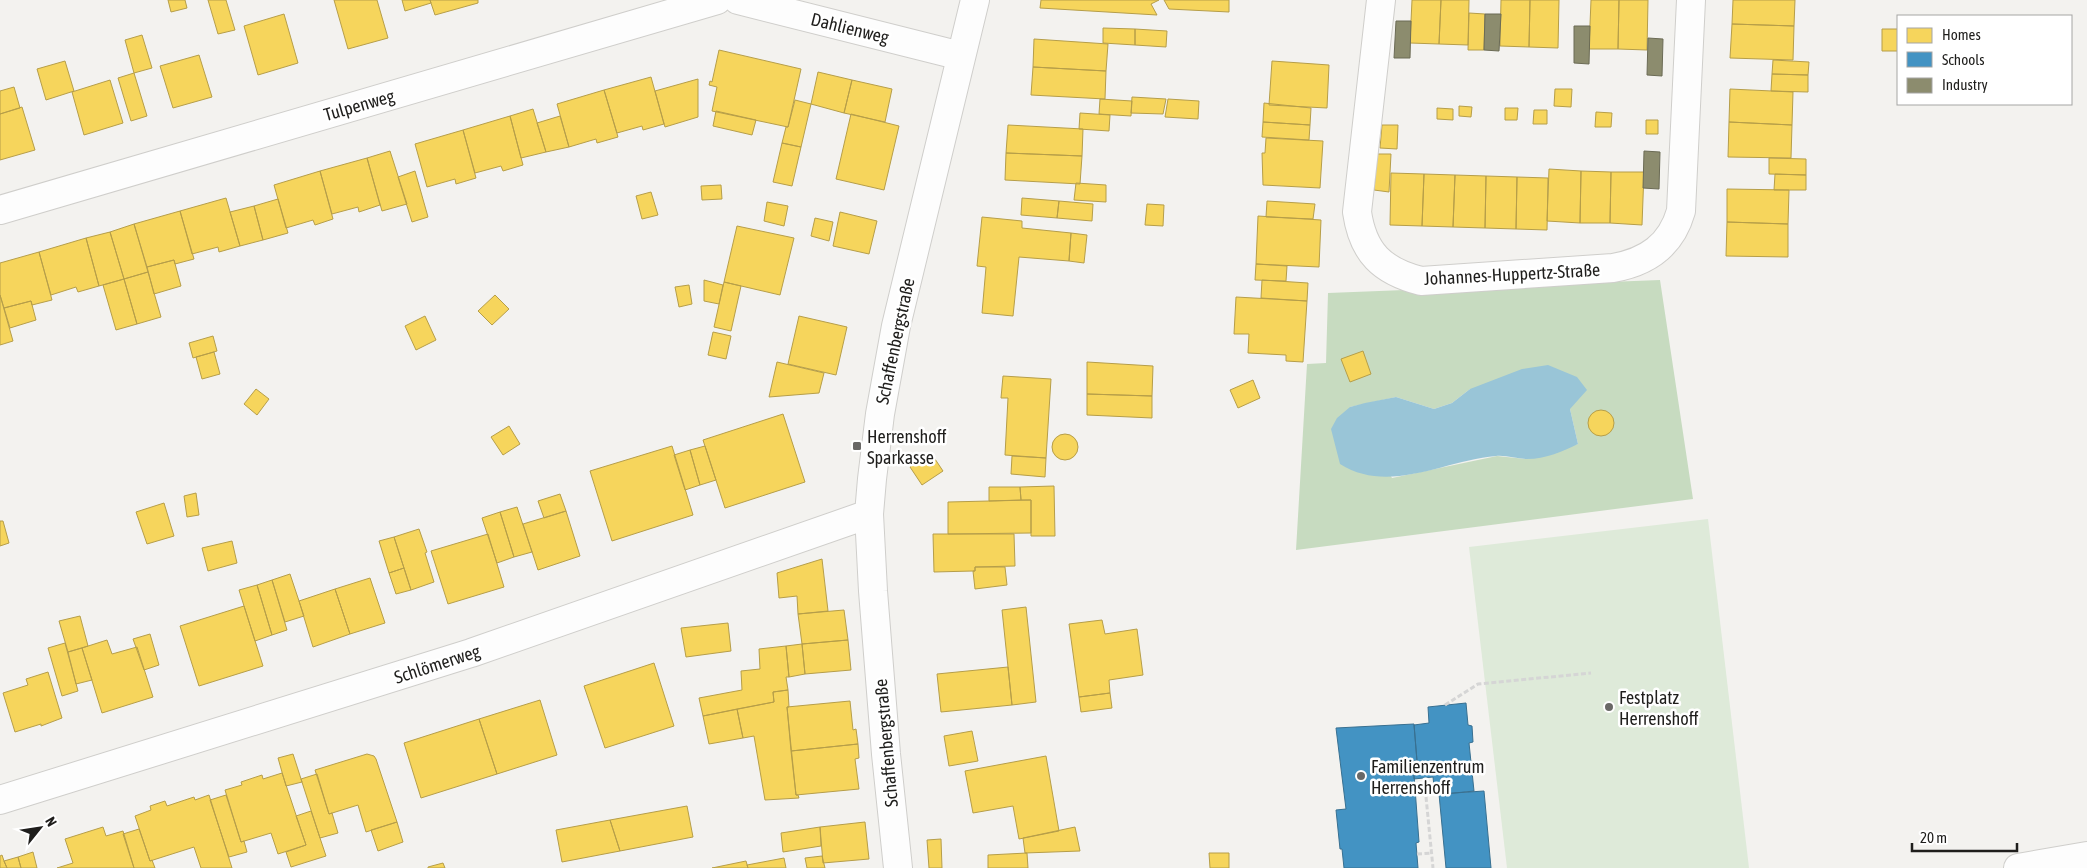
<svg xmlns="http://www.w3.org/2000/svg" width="2087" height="868" viewBox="0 0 2087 868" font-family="'Asap Condensed',sans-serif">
  <rect width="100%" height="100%" fill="#f3f2ef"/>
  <path fill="#deead9" d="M1708,519L1749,868H1507L1469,547Z"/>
  <path fill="#c7dbc0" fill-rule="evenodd" d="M1660,280L1693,499L1296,550L1307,364L1326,363L1328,293ZM1470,389L1570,409L1578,444L1526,459L1497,456L1392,478L1350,407L1396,397L1434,409L1452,403Z"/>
  <path fill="#99c5d7" d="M1548,365L1577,377L1587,390L1570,409L1578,444C1561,452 1546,459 1527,459C1517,459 1506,455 1496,456C1445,460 1389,495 1340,464L1331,429L1337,418L1350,407L1365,403L1396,397L1434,409L1452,403L1470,389L1522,369Z"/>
  <path fill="#f6d55c" stroke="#b69e49" d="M168,0H185L187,8L171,12Z
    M208,0H226L235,30L218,34Z
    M334,0H377L388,38L348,49Z
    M402,0H430L431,3L405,11Z
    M430,0H478V3L435,15Z
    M1041,0H1159L1151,4L1157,15L1040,8Z
    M1164,0H1229V12L1169,9Z
    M1412,0H1441L1439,44L1410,43Z
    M1441,0H1469L1468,45L1439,44Z
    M1501,0H1530L1529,47L1500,46Z
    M1530,0H1559L1558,48L1529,47Z
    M1591,0H1619L1618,49H1589Z
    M1619,0H1648L1647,50L1618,49Z
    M1733,0H1795L1794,26L1732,24Z
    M1469,13L1485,14L1484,50H1468Z
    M284,14L298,63L258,75L244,26Z
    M1732,24L1794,26L1793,60L1730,58Z
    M1103,28L1135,29V45L1103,43Z
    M1135,29L1167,31L1166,47L1135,45Z
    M1882,29H1898V51H1882Z
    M142,35L152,68L134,73L125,40Z
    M1034,39L1108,44L1106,71L1033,67Z
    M719,50L801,69L788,127L712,111L717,87L709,85L710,81L712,82Z
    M199,55L212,97L173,108L160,66Z
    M1773,60L1809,62L1808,75L1772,74Z
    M65,61L74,91L46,100L37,69Z
    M1272,61L1329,65L1327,108L1269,105Z
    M1033,67L1106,71L1105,99L1031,95Z
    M818,72L852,80L844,113L811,104Z
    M134,73L147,116L131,121L118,78Z
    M1772,74L1808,75V92L1771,91Z
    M651,77L664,124L643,130L642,126L617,133L604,90Z
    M698,79V117L665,127L655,91Z
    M110,80L123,123L84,135L72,92Z
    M852,80L892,89L885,122L844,113Z
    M14,87L20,108L0,114V91Z
    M1555,89H1572L1571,107L1554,106Z
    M1730,89L1793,92L1792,125L1729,122Z
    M604,90L618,137L597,143L596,139L569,147L557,104Z
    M1132,97L1166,99L1163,114L1131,113Z
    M1100,99L1132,101L1131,116L1099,114Z
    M1168,99L1199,101L1198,119L1165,117Z
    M795,100L811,104L801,147L782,143L786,127H788Z
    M1264,103L1311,108L1310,125L1263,122Z
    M1459,106L1472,107L1471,117L1459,116Z
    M22,107L35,150L0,160V114Z
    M1437,108L1453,109V120L1437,119Z
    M1505,108H1518L1517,120H1505Z
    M533,109L546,152L521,158L510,116Z
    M1534,110H1547V124H1533Z
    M716,111L756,120L752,135L713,126Z
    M1596,112L1612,113L1611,127H1595Z
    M1080,113L1110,115L1109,131L1079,129Z
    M851,114L899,126L884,190L836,179Z
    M510,116L523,165L503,171L501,166L475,173L463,130Z
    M560,116L569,147L546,152L537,123Z
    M1646,120H1658V134H1646Z
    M1263,122L1310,125L1309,140L1262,137Z
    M1729,122L1792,125L1791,158L1728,157Z
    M1008,125L1083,129L1082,156L1006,153Z
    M1382,125H1398L1397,149L1380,148Z
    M463,130L476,178L456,184L455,179L427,187L415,144Z
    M1266,138L1323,141L1320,188L1263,185L1262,153H1265Z
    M782,143L801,147L792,186L773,182Z
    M390,151L407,204L382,211L367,158Z
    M1006,153L1082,156L1080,184L1005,180Z
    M1377,154H1391L1389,192L1374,190Z
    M367,158L380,205L359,212L358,207L332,214L320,171Z
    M1769,158L1806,159V175L1769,174Z
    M1549,169L1581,171L1580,223L1547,221Z
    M320,171L333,219L315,225L313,220L286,228L274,185Z
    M415,171L428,217L412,222L398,177Z
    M1581,171L1611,172L1610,223H1580Z
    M1611,172H1644L1642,225L1610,223Z
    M1391,173L1424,174L1422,226L1390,225Z
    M1424,174L1455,175L1453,227L1422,226Z
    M1775,174L1806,175V190H1774Z
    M1455,175L1486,176L1485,228L1453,227Z
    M1486,176L1517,177L1516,229L1485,228Z
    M1517,177L1548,178L1547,230L1516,229Z
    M1076,183L1106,185V202L1074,200Z
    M721,185L722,199L702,200L701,186Z
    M1727,189L1789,190L1788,224L1727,222Z
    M651,192L658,215L642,219L636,196Z
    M226,198L240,246L219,252L218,247L192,254L180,211Z
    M1022,198L1059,201L1057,218L1021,215Z
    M278,199L288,233L263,240L254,206Z
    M1059,201L1093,204L1092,221L1057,218Z
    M1267,201L1315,204L1313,219L1266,217Z
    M767,202L788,206L784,226L764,221Z
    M1147,204L1164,205L1163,226L1145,225Z
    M254,206L263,240L240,246L230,212Z
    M180,211L194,259L175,264L174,260L147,267L134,224Z
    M840,212L877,221L869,254L833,246Z
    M1258,216L1321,220L1319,267L1256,264Z
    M982,217L1022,221V228L1071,233L1069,261L1019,257L1013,316L982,313L986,267L977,266Z
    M815,218L833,222L829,241L811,236Z
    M1727,222L1788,224V257L1726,256Z
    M134,224L148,272L124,279L110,232Z
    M737,226L794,238L780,295L724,282Z
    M110,232L124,279L99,286L86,238Z
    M1071,233L1087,235L1084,263L1069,261Z
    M86,238L99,286L78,292L76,287L51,295L39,252Z
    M39,252L52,300L32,305L31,301L4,308L0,295V263Z
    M174,260L181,286L154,294L147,267Z
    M1256,264L1287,266L1286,281L1255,280Z
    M148,272L161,317L137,324L124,279Z
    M124,279L137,324L116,330L103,285Z
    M704,280L723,285L719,304L704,301Z
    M1262,280L1308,283L1307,301L1261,298Z
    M724,282L741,286L731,331L714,327Z
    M689,285L692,304L679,307L675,287Z
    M0,295L13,341L0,345Z
    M495,295L509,309L492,325L478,311Z
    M1236,297L1307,301L1303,362L1286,361V355L1248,353L1249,334H1234Z
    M31,301L36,320L10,328L4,308Z
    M425,316L436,340L416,350L405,326Z
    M799,316L847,327L836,375L788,364Z
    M713,332L731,336L726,359L708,355Z
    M213,336L217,351L193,358L189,343Z
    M1363,351L1371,374L1350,382L1341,359Z
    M214,352L220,374L202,379L196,357Z
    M777,362L824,373L819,393L769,397Z
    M1087,362L1153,366L1152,396L1087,394Z
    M1003,376L1051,379L1046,458L1005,455L1008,398H1001Z
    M1253,380L1260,398L1238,408L1230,390Z
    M256,389L269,399L257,415L244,404Z
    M1087,394L1152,396V418L1087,415Z
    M1588 423a13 13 0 1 1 26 0a13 13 0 1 1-26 0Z
    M783,414L805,482L725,508L703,440Z
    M509,426L520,444L503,455L491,437Z
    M1052 447a13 13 0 1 1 26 0a13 13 0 1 1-26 0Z
    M672,446L693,515L612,541L590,471Z
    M705,446L716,480L700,485L690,450Z
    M690,450L700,485L685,490L674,455Z
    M931,453L943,471L922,485L910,467Z
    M1012,456L1046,458L1045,477L1011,474Z
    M1054,486L1055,536H1031V500H1021L1020,487Z
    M989,487H1020L1021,500L989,501Z
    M196,493L199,515L187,517L184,496Z
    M560,494L566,511L544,518L538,501Z
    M1031,500V533L948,534V502Z
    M164,503L174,536L147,544L136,512Z
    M517,507L532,552L514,557L500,512Z
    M566,511L580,556L538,570L523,524Z
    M500,512L514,557L497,563L482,518Z
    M0,521H3L9,543L0,546Z
    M419,529L427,552L425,553L434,582L411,590L394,537Z
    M488,534L504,587L448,604L431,551Z
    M933,534H1014L1015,566L975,567V571H973L934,572Z
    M394,537L404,568L389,573L379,541Z
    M232,541L237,563L208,571L202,548Z
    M822,559L828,611L798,614L797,596L779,598L777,573Z
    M975,567H1005L1007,585L975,589L973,571H975Z
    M404,568L411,590L396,594L389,573Z
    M290,574L304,616L285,622L272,580Z
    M370,578L385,623L350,634L335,589Z
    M272,580L287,630L272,635L257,585Z
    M257,585L272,635L255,641L239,590Z
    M335,589L350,634L313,647L299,601Z
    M244,606L263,666L199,686L180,626Z
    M1026,607L1036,702L1012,705L1002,610Z
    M844,610L848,640L802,644L798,614Z
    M80,616L88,646L68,652L59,621Z
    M1102,620L1105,634L1137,629L1143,675L1109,680L1110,693L1079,697L1069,624Z
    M728,623L731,651L686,657L681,628Z
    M150,634L159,665L144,670L133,639Z
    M107,640L112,654L137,647L153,697L102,713L82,648Z
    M848,640L851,670L805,674L802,644Z
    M65,643L78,691L62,696L48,648Z
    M802,644L805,674L789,677L786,646Z
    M786,646L789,677H786L788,690L773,692L774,702L703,716L699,698L742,690L741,671L760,669L759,649Z
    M82,648L92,680L76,684L68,652Z
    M654,663L674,726L605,748L584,686Z
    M1008,667L1012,705L941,712L937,674Z
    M48,672L62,718L41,726V724L15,732L3,693L28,685L26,679Z
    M788,690L789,707H787L796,795H798L799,798L765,800L754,736L743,738L737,709L774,702L773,692Z
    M1110,693L1112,708L1081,712L1079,697Z
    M540,700L557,755L497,774L479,719Z
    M850,701L853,730L856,729L858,744L791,751L787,707Z
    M737,709L743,738L709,744L703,716Z
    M479,719L497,774L421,798L404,743Z
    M972,731L978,761L949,766L944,736Z
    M858,744L859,758L855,759L859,789L796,795L791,751Z
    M293,754L302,782L286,786L278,758Z
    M367,754L374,756L376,759L397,822L366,832L358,805L329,814L315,770Z
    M1046,756L1059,831L1019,839L1013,806L973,813L965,771Z
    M282,773L306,845L278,854L271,833L241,842L225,790L242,785L241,782L262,775L263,779Z
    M317,774L329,814L332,813L338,833L320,838L301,779Z
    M209,795L232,868H201L194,847L150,861L135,816L151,810L150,806L165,801L167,806L194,797L195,800Z
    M226,795L241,842L244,841L247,852L229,857L210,800Z
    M687,806L693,837L620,851L610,820Z
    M311,811L326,856L291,867L286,852L306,845L296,816Z
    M610,820L620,851L562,862L556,830Z
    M397,822L403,842L378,851L371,830Z
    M865,822L869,859L823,863L820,827Z
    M103,827L106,836L123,831L134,868H57L73,863L65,839Z
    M820,827L821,846L783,852L781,833Z
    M1075,827L1080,851L1025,853L1023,838Z
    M139,829L150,861L152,860L155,868H134L123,834Z
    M941,839L942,868H929L927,840Z
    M33,852L37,868H21L18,857Z
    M1027,853L1028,868H988V855Z
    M1209,853H1229V868H1210Z
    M2,855L4,861L7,868H0V856Z
    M822,856L825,868H807L805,858Z
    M18,857L21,868H7L4,861Z
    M784,858L786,868H748L747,865Z
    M746,861L748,868H712Z
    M443,863L445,868H428V867Z"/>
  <path fill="#4393c3" stroke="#387091" d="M1466,703L1468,725L1472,726L1473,742L1469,743L1474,791L1435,795L1433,777L1414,779L1413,761H1417L1414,725L1429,723L1428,707Z
    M1414,724L1417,761H1413L1419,842L1416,843L1418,868H1344L1342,849H1340L1336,810L1346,809L1336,728Z
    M1484,791L1491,868H1446L1439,794Z"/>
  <path fill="#8c8c6e" stroke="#6b6b55" d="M1485,14H1501L1499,51L1484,50Z
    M1396,21H1411L1410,58H1394Z
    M1574,26H1590L1589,64L1574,63Z
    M1648,38L1663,39L1662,76L1647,75Z
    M1644,151L1660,152L1659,189L1643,188Z"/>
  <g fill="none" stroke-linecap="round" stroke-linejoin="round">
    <g stroke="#cfcecb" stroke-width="30">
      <path id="minor" d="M738,0L961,56
        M1381,0L1357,212C1363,253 1382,271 1421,281L1613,268C1647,262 1671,246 1681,211L1691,0
        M0,210L717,0
        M0,800L471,653L869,514
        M898,868L886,754L873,591L869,514L872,479L880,414L896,326L975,0
        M2018,868L2087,856"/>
    </g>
    <path stroke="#d5d5d5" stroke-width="3" stroke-dasharray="5 2.5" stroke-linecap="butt" d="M1445,705L1478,684L1591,673
      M1426,797L1433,868
      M1417,854L1432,853"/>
    <use href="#minor" stroke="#fdfdfd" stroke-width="28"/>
  </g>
  <g fill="#696866" stroke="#fff" stroke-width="2">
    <rect x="852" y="441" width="10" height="10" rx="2.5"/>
    <circle cx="1609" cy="707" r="5"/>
    <circle cx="1361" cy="776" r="5"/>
  </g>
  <g text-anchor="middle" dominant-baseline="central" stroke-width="5" stroke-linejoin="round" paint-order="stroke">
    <g font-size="18" fill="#1f1e1c" stroke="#fff">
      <text transform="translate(850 28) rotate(14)">Dahlienweg</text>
      <text transform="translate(359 105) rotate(-16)">Tulpenweg</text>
      <text transform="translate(1512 274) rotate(-3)">Johannes-Huppertz-Straße</text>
      <text transform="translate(895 341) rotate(-78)">Schaffenbergstraße</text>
      <text transform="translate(437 664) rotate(-18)">Schlömerweg</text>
      <text transform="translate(886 743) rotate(-95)">Schaffenbergstraße</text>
    </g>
    <g font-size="18" fill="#1f1e1c" stroke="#fff" text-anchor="start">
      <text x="867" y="436">Herrenshoff<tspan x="867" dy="21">Sparkasse</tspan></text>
      <text x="1619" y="697">Festplatz<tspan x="1619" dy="21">Herrenshoff</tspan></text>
      <text x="1371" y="766">Familienzentrum<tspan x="1371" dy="21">Herrenshoff</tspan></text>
    </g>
  </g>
  <rect x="1897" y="15" width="175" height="90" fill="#ffffff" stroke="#a5a5a4"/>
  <rect x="1907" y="28" width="25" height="15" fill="#f6d55c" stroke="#a5a5a4"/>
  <text x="1942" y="40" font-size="15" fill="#1f1e1c">Homes</text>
  <rect x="1907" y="52" width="25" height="15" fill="#4393c3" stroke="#a5a5a4"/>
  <text x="1942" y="65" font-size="15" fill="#1f1e1c">Schools</text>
  <rect x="1907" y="78" width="25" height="15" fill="#8c8c6e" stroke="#a5a5a4"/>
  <text x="1942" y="90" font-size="15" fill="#1f1e1c">Industry</text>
  <g transform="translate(40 828) rotate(60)" stroke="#ffffff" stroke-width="4" paint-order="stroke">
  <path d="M0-4L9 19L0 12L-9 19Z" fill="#1f1e1c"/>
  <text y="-8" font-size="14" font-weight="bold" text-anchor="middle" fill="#1f1e1c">N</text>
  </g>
  <path d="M1912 843v8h105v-8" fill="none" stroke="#1f1e1c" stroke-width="2.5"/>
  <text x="1920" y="843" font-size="15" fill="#1f1e1c" stroke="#ffffff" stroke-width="4" paint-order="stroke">20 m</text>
</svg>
